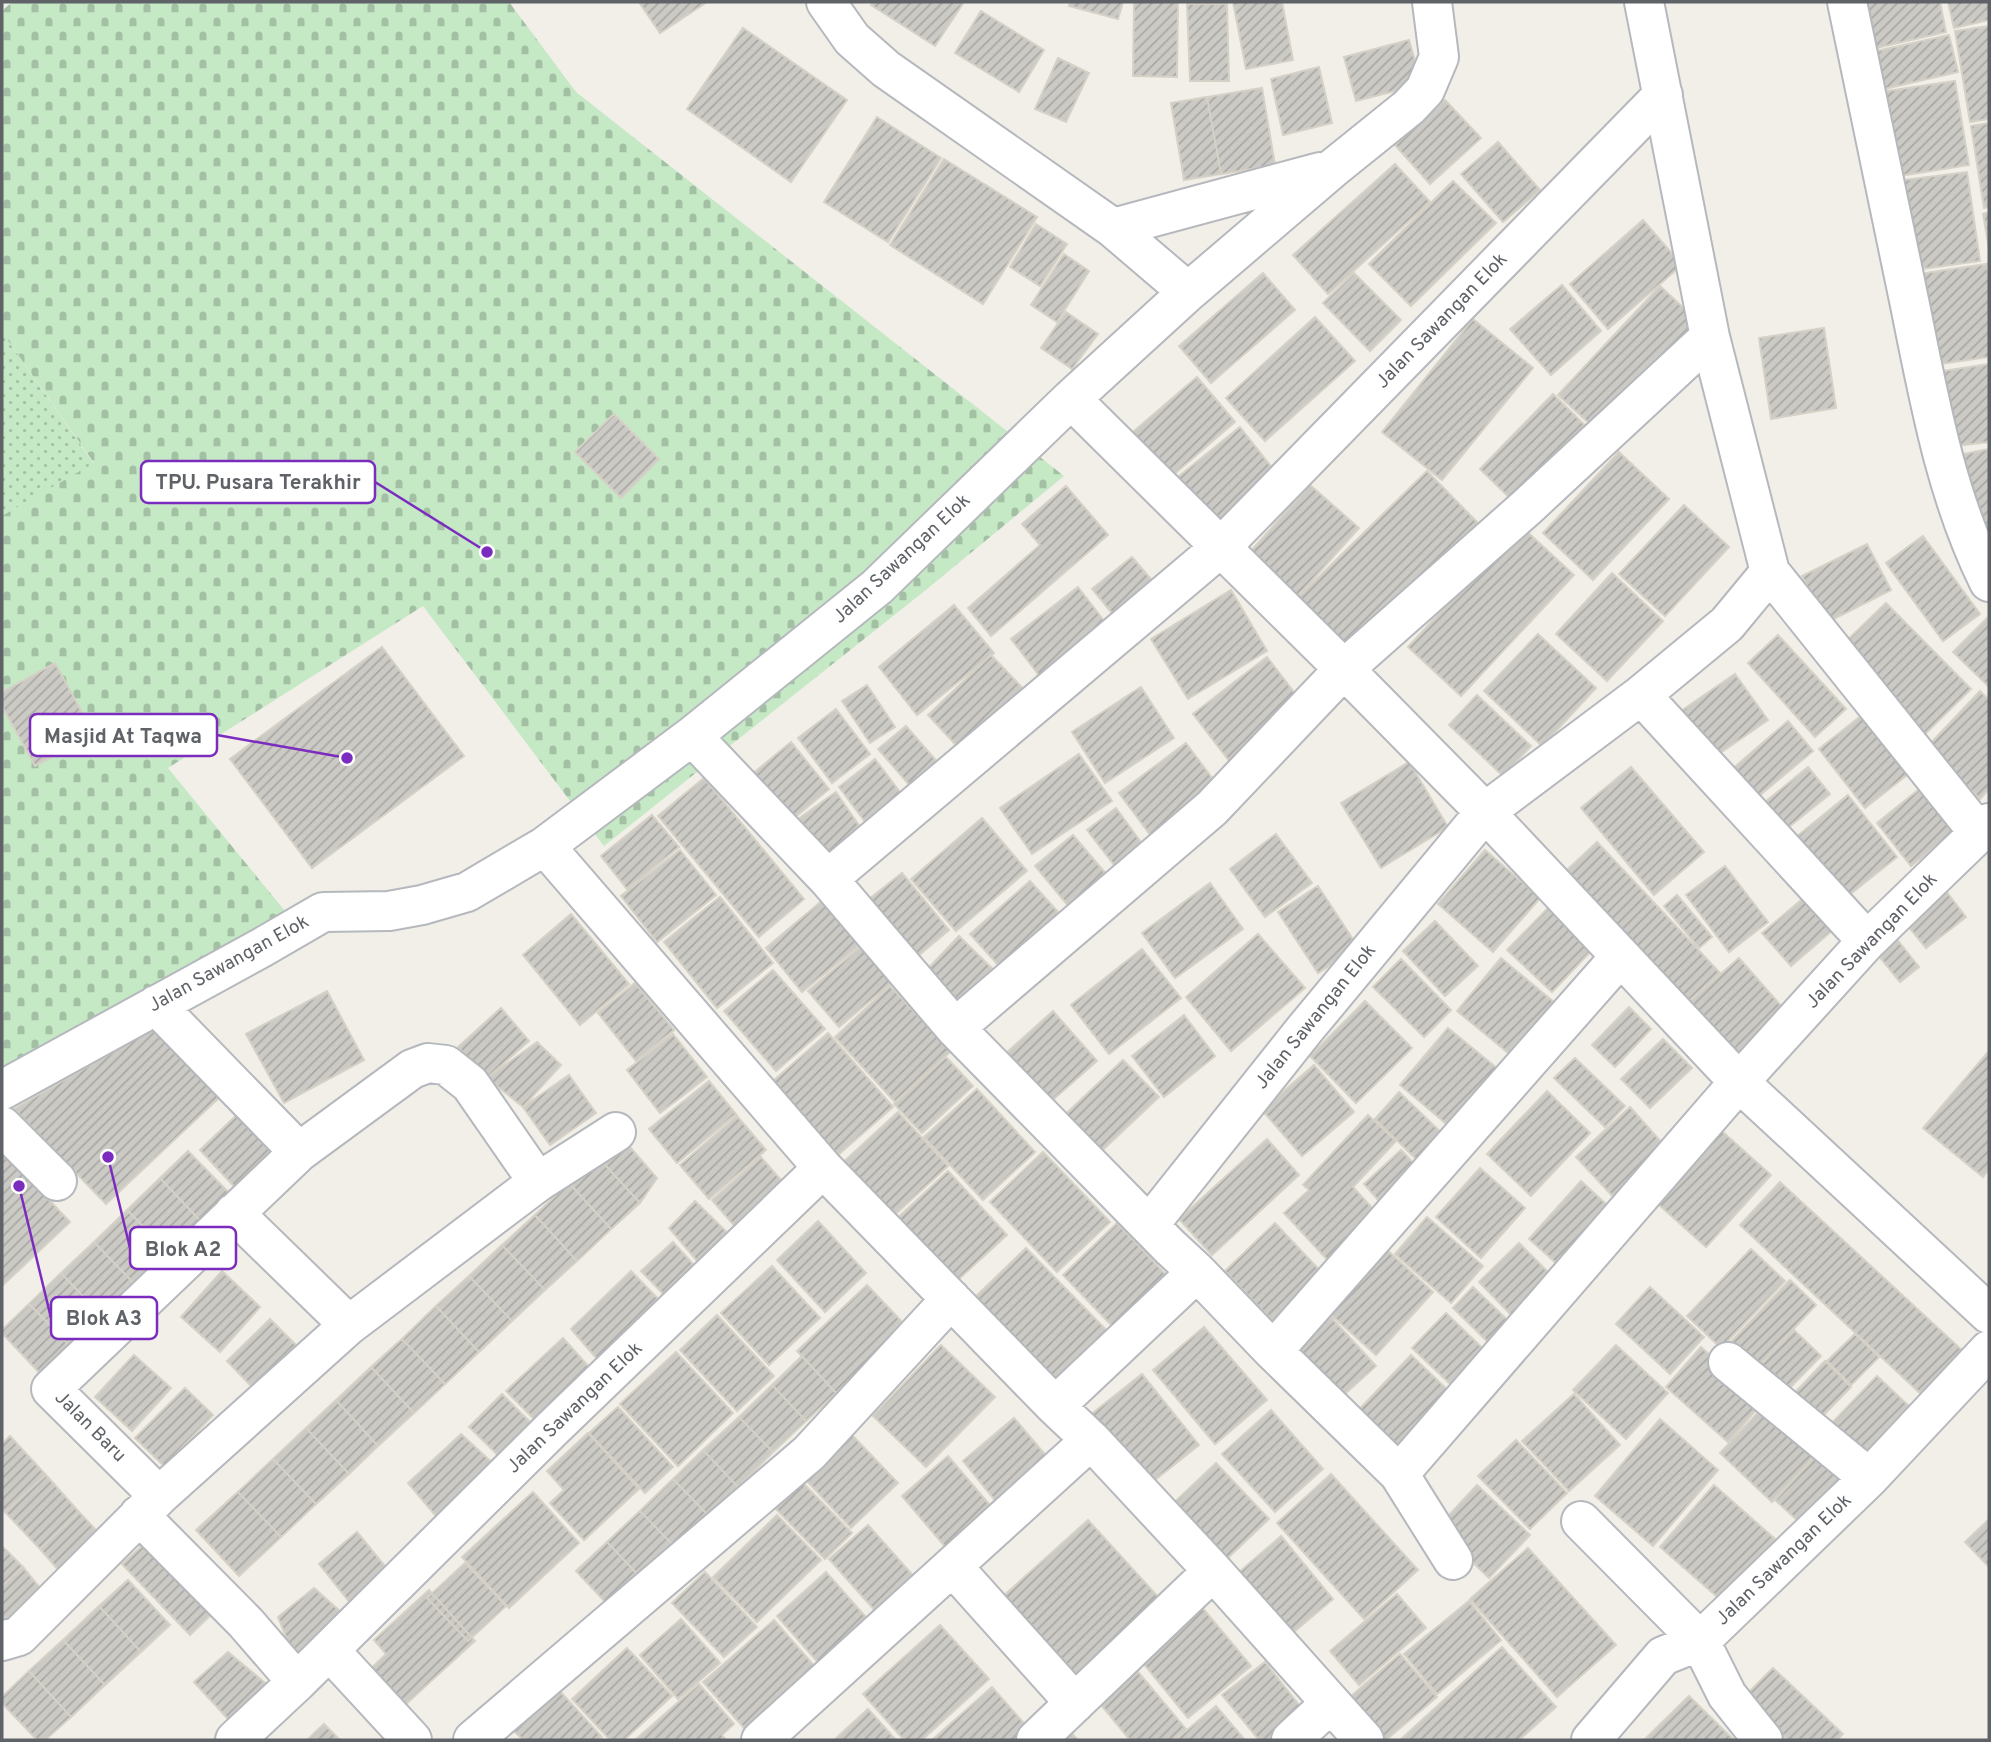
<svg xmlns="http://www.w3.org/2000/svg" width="1991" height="1742" viewBox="0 0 1991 1742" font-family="Overpass,sans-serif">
  <defs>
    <pattern id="grass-dots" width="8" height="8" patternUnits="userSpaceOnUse" patternTransform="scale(1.75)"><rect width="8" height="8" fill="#c5e8c5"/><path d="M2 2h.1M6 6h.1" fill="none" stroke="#a3c0a4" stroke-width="1.8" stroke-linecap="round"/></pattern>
    <pattern id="cemetery-stones" width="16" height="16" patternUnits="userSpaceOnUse" patternTransform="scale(1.75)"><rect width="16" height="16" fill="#c5e8c5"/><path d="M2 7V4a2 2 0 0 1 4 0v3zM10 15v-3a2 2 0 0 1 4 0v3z" fill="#a3c0a4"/></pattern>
    <pattern id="building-hatch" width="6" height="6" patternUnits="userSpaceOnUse" patternTransform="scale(1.75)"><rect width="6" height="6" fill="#cccac5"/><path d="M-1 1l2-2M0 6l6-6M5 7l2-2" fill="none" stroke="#a9a8a4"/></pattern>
  </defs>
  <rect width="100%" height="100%" fill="#f1efe8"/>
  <path fill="url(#grass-dots)" d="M2,332L94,464L2,516Z"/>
  <path fill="url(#cemetery-stones)" d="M12,2H509L576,92L1064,476L927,589L604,846L423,606L168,768L289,916L2,1075V516L94,463L2,332V11Z"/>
  <path fill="url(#building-hatch)" stroke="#d6d1c6" stroke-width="2" d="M639,2H707L660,33Z
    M873,2H964L935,46L871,5Z
    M1070,2H1123L1118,19L1069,6Z
    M1134,2H1178L1177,77L1133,76Z
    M1233,2H1282L1293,60L1246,69Z
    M1861,2H1940L1946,32L1872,49Z
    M1948,2H1989V20L1954,28Z
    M1187,4H1227L1229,81H1190Z
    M981,11L1044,50L1019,92L955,53Z
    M1989,26V119L1970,122L1955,31Z
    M743,28L847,100L791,182L687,109Z
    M1949,35L1958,72L1880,90L1872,52Z
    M1409,40L1422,84L1356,101L1344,57Z
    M1058,58L1089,73L1066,122L1035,109Z
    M1319,67L1332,123L1283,135L1271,79Z
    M1955,81L1969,165L1893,177L1880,92Z
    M1262,88L1275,165L1221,174L1207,97Z
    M1207,97L1221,174L1184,180L1171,103Z
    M1445,100L1481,138L1430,184L1395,145Z
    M877,117L941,158L888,242L824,202Z
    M1989,123V207L1984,208L1971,126Z
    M1498,142L1540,190L1503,222L1461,174Z
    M944,159L1037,217L983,304L890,245Z
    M1395,164L1430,202L1328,294L1293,255Z
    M1967,172L1980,261L1907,271L1895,181Z
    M1453,181L1496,223L1411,306L1369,264Z
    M1989,212V249L1983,214Z
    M1643,220L1682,265L1608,329L1570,284Z
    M1036,224L1067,244L1040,286L1010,267Z
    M1064,254L1089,271L1057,322L1031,305Z
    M1987,264L1989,281V357L1926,366L1912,275Z
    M1263,273L1295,310L1211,383L1179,346Z
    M1354,273L1401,320L1370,351L1323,303Z
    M1562,285L1601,331L1551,375L1510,329Z
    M1660,286L1704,327L1602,435L1558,395Z
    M1066,312L1098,334L1072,369L1041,348Z
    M1315,317L1355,361L1265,441L1226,398Z
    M1473,319L1533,368L1442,480L1382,432Z
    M1824,328L1836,408L1771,419L1759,338Z
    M1989,364V442L1947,447L1936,372Z
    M1197,377L1235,422L1165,482L1127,437Z
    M1553,394L1593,433L1521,509L1480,469Z
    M614,414L659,459L621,498L575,452Z
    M1240,427L1277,474L1216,523L1178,477Z
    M1989,449V543L1983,544L1963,454Z
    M1619,452L1669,499L1593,580L1543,533Z
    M1427,471L1478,523L1343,655L1292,603Z
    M1310,485L1359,528L1298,596L1250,552Z
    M1066,486L1108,535L991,636L968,608L1040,545L1022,524Z
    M1684,505L1729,547L1665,616L1619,574Z
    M1521,526L1574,575L1461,696L1408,647Z
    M1923,536L1980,614L1943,641L1886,563Z
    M1867,544L1891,590L1826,623L1802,576Z
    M1132,557L1156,585L1116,618L1092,589Z
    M1612,573L1663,621L1607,681L1556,634Z
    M1078,587L1112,631L1045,683L1011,639Z
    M1231,590L1267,651L1188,699L1151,639Z
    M1886,603L1971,689L1925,734L1840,647Z
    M954,605L994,653L917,715L879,667Z
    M1987,618L1989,621V687L1953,652Z
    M1538,634L1596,688L1542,746L1484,691Z
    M1778,635L1846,709L1815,737L1748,663Z
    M382,647L464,756L312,868L230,759Z
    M991,655L1032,698L969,759L928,715Z
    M1267,657L1304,705L1230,762L1193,714Z
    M55,663L94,734L35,766L2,706V692Z
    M1735,674L1768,720L1713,758L1681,711Z
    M867,685L895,727L870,743L842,701Z
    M1141,687L1174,738L1105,783L1072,732Z
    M1980,691L1989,700V789L1980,799L1927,747Z
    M1477,695L1531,746L1503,776L1449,725Z
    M836,709L870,754L832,783L798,738Z
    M1866,712L1912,771L1865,808L1819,749Z
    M1788,721L1813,751L1747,806L1723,777Z
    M906,726L947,773L919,796L878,749Z
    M791,742L829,789L782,828L744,781Z
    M1186,743L1221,790L1154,840L1119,793Z
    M1079,754L1112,801L1032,854L1000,808Z
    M875,759L903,796L866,823L839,787Z
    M1409,762L1448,827L1381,868L1341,803Z
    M1631,767L1704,852L1654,895L1581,808Z
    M1808,767L1830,794L1780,834L1759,807Z
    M704,778L804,899L759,937L658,816Z
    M1927,783L1962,826L1911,866L1877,823Z
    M836,792L867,837L826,866L794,822Z
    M1848,795L1897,857L1839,903L1790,842Z
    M1116,808L1146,849L1118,870L1087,830Z
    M652,815L679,847L627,889L601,856Z
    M982,818L1027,871L956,931L911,879Z
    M1276,834L1312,883L1265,917L1230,869Z
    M1073,835L1113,882L1075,914L1035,866Z
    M1597,842L1720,973L1677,1012L1554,882Z
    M680,850L716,895L657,942L621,896Z
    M1485,850L1540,898L1493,952L1438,904Z
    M1725,866L1768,922L1729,952L1686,895Z
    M902,873L949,930L907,965L859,907Z
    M1030,881L1069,924L1010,978L970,934Z
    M1939,882L1966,917L1926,948L1898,914Z
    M1210,883L1243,929L1175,978L1142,933Z
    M1318,886L1358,947L1318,973L1278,912Z
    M1812,891L1840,924L1791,966L1762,933Z
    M830,894L867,939L802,992L766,948Z
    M1677,895L1712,937L1699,948L1664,906Z
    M720,897L773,963L717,1008L664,942Z
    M1549,907L1593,949L1552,992L1507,950Z
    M571,914L629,984L580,1025L523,955Z
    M1435,921L1478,966L1445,996L1403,951Z
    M1888,928L1919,967L1900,982L1868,943Z
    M1258,934L1305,988L1231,1051L1186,997Z
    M959,936L1001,977L960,1019L919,978Z
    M870,939L901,975L839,1027L808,991Z
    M1142,949L1181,998L1109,1054L1071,1005Z
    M1501,958L1555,1003L1512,1056L1457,1011Z
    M1739,958L1792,1018L1743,1061L1690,1001Z
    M1401,959L1451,1010L1424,1037L1373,987Z
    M773,970L825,1029L776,1071L724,1011Z
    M635,983L674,1030L636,1061L598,1013Z
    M890,986L951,1051L895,1102L835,1037Z
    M327,991L364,1060L284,1103L246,1034Z
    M1365,1001L1412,1048L1356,1103L1310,1056Z
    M1629,1007L1651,1029L1615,1067L1592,1045Z
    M501,1008L529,1041L487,1078L458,1047Z
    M1053,1011L1097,1061L1039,1112L996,1062Z
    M1184,1015L1215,1056L1164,1097L1132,1056Z
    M155,1028L221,1096L106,1204L14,1109Z
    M1448,1028L1504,1074L1456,1132L1400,1085Z
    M828,1033L893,1107L838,1155L773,1081Z
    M673,1034L707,1077L660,1113L627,1070Z
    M1663,1039L1692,1068L1650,1108L1621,1079Z
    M537,1042L561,1065L523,1107L487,1078Z
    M1989,1051V1169L1983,1177L1923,1128Z
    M946,1057L973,1086L922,1133L894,1104Z
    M1575,1058L1625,1106L1605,1127L1554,1078Z
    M1123,1060L1159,1097L1091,1161L1056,1123Z
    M1314,1065L1354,1112L1302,1156L1262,1110Z
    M569,1075L596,1113L550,1145L523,1107Z
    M709,1081L736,1114L677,1163L649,1129Z
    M977,1089L1035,1152L983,1200L924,1137Z
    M1547,1091L1590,1133L1531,1196L1487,1154Z
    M1399,1092L1447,1138L1422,1165L1375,1119Z
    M1630,1107L1672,1154L1618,1202L1576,1157Z
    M244,1108L288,1154L244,1197L200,1150Z
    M898,1112L948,1166L889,1220L839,1166Z
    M1368,1115L1396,1141L1353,1187L1384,1221L1334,1267L1284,1213L1309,1190L1303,1185Z
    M737,1116L766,1150L709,1199L680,1165Z
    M1714,1124L1771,1175L1706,1247L1649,1196Z
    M622,1138L657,1178L640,1203L597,1156Z
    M1267,1139L1299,1175L1212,1255L1179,1219Z
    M2,1150L70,1222L2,1286Z
    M1401,1150L1424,1174L1386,1209L1364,1184Z
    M188,1151L239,1203L210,1231L160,1178Z
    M1043,1152L1110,1222L1057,1272L990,1202Z
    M597,1156L640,1203L611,1229L569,1183Z
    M761,1157L794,1195L745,1238L712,1200Z
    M1480,1168L1525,1208L1481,1258L1436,1217Z
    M948,1171L1007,1235L949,1288L890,1225Z
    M160,1178L210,1231L178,1262L127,1210Z
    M1581,1181L1618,1215L1566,1272L1529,1239Z
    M1780,1182L1964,1352L1923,1396L1740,1225Z
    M569,1183L611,1229L577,1261L535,1215Z
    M695,1201L739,1244L710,1276L669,1228Z
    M127,1210L178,1262L144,1294L94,1242Z
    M535,1215L577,1261L545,1290L502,1245Z
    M1427,1217L1483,1266L1451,1303L1395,1254Z
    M818,1221L866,1273L825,1312L777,1260Z
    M1117,1223L1171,1280L1117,1331L1063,1275Z
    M1275,1223L1329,1280L1278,1327L1225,1271Z
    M94,1242L144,1294L111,1326L61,1273Z
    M673,1242L702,1274L671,1302L641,1271Z
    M1519,1243L1559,1283L1519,1323L1479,1282Z
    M502,1245L545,1290L512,1321L469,1276Z
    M1026,1248L1117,1341L1060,1394L970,1302Z
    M1386,1249L1433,1292L1376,1355L1329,1313Z
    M1751,1249L1785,1281L1721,1348L1687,1316Z
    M772,1266L820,1318L769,1365L721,1313Z
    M222,1271L260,1307L220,1352L181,1317Z
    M631,1271L667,1308L604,1367L571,1329Z
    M61,1273L111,1326L80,1356L29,1304Z
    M469,1276L512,1321L479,1352L436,1306Z
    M1790,1280L1816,1305L1752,1373L1725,1348Z
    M867,1285L906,1326L836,1393L797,1351Z
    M1473,1287L1521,1333L1500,1354L1453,1308Z
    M1650,1287L1704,1337L1670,1374L1616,1324Z
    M29,1304L80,1356L50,1384L2,1333V1330Z
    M436,1306L479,1352L445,1384L402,1339Z
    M1446,1313L1495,1360L1463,1396L1412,1348Z
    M1328,1314L1376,1366L1337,1401L1289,1349Z
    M717,1315L774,1376L737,1411L680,1350Z
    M270,1319L296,1345L252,1387L227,1361Z
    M1204,1327L1267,1400L1215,1444L1153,1370Z
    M1794,1330L1821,1356L1778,1400L1751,1374Z
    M1855,1334L1879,1357L1851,1385L1827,1361Z
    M563,1338L598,1377L543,1428L506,1391Z
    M402,1339L445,1384L414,1413L371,1367Z
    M941,1345L995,1397L926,1467L873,1416Z
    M1616,1345L1668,1393L1626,1439L1573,1390Z
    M1701,1347L1763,1402L1728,1442L1666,1387Z
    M676,1352L733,1413L678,1466L620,1404Z
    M134,1355L171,1388L132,1431L95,1397Z
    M1411,1355L1453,1395L1394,1458L1351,1418Z
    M802,1356L836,1393L806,1421L772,1385Z
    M1825,1361L1851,1387L1811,1428L1785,1403Z
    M371,1367L414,1413L378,1446L336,1400Z
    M1142,1374L1199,1445L1146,1487L1089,1416Z
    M1877,1376L1911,1408L1862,1459L1828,1427Z
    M772,1385L806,1421L773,1452L739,1417Z
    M185,1388L213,1415L164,1466L135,1438Z
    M502,1394L535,1427L503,1460L469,1427Z
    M1574,1394L1620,1445L1569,1491L1522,1441Z
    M336,1400L378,1446L349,1474L306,1428Z
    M1768,1402L1820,1450L1772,1502L1720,1453Z
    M618,1407L673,1467L645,1493L589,1433Z
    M1271,1410L1323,1469L1275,1512L1222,1454Z
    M739,1417L773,1452L738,1487L703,1450Z
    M1014,1418L1054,1465L1002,1509L963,1461Z
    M1660,1419L1718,1470L1653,1546L1595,1496Z
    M306,1428L349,1474L316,1504L273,1459Z
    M588,1433L639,1489L584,1540L550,1503L564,1490L547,1471Z
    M461,1434L497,1467L441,1522L408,1483Z
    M852,1435L898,1483L851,1528L805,1479Z
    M10,1436L46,1475L5,1512L2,1508V1444Z
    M1516,1440L1567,1493L1530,1529L1478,1476Z
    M1826,1445L1861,1478L1810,1532L1775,1500Z
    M703,1450L738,1487L708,1515L673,1479Z
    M948,1456L1000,1517L953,1556L902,1496Z
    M273,1459L316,1504L281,1537L238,1492Z
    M1216,1463L1269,1519L1216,1569L1163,1513Z
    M1331,1474L1418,1570L1364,1619L1277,1523Z
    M46,1475L79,1512L40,1549L5,1512Z
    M673,1479L708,1515L674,1546L640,1511Z
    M803,1483L852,1533L825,1559L775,1508Z
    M1477,1485L1530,1535L1489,1578L1437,1528Z
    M1714,1485L1784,1547L1730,1608L1660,1547Z
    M238,1492L281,1537L239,1576L196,1530Z
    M533,1492L579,1543L509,1608L462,1557Z
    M640,1511L674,1546L641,1578L607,1542Z
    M79,1512L109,1544L68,1581L40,1549Z
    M777,1515L821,1560L757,1622L713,1577Z
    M1989,1519V1567L1965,1542Z
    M1088,1520L1160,1599L1061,1687L990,1608Z
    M868,1525L925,1589L886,1623L829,1559Z
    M357,1532L394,1577L355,1609L319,1564Z
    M1281,1536L1333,1599L1283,1641L1231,1579Z
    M151,1538L218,1608L190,1635L122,1564Z
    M607,1542L641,1578L610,1607L576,1571Z
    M2,1546L23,1567L2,1586Z
    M1528,1548L1616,1645L1557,1697L1470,1599Z
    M465,1563L506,1606L468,1641L427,1598Z
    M23,1567L45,1594L2,1629V1586Z
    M705,1572L757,1627L724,1657L672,1603Z
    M826,1572L872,1624L823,1668L777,1616Z
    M128,1580L170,1625L141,1652L99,1606Z
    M314,1588L350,1620L297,1664L278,1617Z
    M429,1590L475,1641L395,1714L362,1677L386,1654L374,1640Z
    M1397,1594L1426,1628L1359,1685L1330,1651Z
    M1469,1601L1501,1640L1437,1694L1404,1654Z
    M99,1606L141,1652L105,1685L63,1640Z
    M1201,1606L1251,1666L1188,1718L1138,1657Z
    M681,1619L720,1663L678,1699L640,1655Z
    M774,1620L824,1677L754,1739L703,1682Z
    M940,1625L989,1679L922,1740H904L863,1694Z
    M63,1640L105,1685L71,1717L29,1671Z
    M1502,1647L1556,1707L1519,1740H1400Z
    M627,1648L672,1696L624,1740H610L572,1699Z
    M228,1652L276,1692L238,1730L194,1682Z
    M1400,1654L1437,1697L1386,1740H1376L1344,1702Z
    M1265,1662L1311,1720L1286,1740H1259L1222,1695Z
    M1134,1667L1186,1729L1172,1740H1130L1096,1699Z
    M1773,1668L1843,1734L1837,1740H1788L1743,1698Z
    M29,1671L71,1717L45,1740H37L2,1703V1697Z
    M699,1684L734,1724L722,1735L726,1740H635Z
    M992,1687L1037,1738L1034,1740H932Z
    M557,1688L602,1737L598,1740H523L512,1729Z
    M1689,1696L1734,1740H1644Z
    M1216,1706L1245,1740H1175Z
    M868,1709L896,1740H834Z
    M324,1724L340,1740H307Z
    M1063,1724L1078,1740H1046Z"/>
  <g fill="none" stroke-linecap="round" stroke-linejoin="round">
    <g stroke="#b5b8bc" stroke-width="42">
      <path id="minor" d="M826,2L852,39L886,69L1113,228L1320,172
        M1847,2C1868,103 1889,204 1910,305C1929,399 1946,496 1989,582
        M1113,228L1188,292
        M1071,399L1344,669L1485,812L1739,1082L1989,1314
        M1770,572L1979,833
        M1641,695L1867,941
        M692,736L828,879L955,1028L1170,1247L1197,1272L1273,1351L1399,1474L1453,1560
        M545,846L823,1168L1055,1406L1091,1440L1213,1571L1364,1740
        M828,879L1220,548L1663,95
        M156,1005L299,1152
        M955,1028L1212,808L1344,669L1527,507L1710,337
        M2,1090L261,948L323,912L389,911L422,905L467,892L545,846L692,736L877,587L1071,399L1188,292L1332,169L1409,107L1425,90L1439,57L1432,2
        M2,1126L57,1181
        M234,1213L349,1325
        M1149,1225L1305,1029L1485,812L1641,695L1727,624L1770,572L1710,337L1644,2
        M1273,1351L1620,957
        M1728,1362L1869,1478
        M1055,1406L1197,1272
        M1399,1474L1739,1082L1867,941L1989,823
        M159,1496L51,1389L299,1152L412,1069L428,1063L446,1065L470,1084L538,1182
        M139,1515L246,1623L297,1682
        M1581,1521L1700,1641L1663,1656L1591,1740
        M953,1567L1075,1703
        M2,1641L19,1636L159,1496L349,1325L538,1182L616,1132
        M329,1650L412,1740
        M235,1740L297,1682L552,1429L823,1168
        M473,1740L809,1453L951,1299
        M761,1740L1091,1440
        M1036,1740L1213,1571
        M1291,1740L1331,1703
        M1763,1740L1727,1695L1700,1641L1869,1478L1989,1350"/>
    </g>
    <use href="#minor" stroke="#fff" stroke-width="38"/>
  </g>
  <g text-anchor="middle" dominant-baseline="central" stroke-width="7" stroke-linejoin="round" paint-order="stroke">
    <g font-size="19" fill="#5f6368" stroke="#fff">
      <text transform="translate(1442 321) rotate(-46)">Jalan Sawangan Elok</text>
      <text transform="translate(902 559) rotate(-43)">Jalan Sawangan Elok</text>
      <text transform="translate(1872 941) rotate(-46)">Jalan Sawangan Elok</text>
      <text transform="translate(229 964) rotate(-29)">Jalan Sawangan Elok</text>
      <text transform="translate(1316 1017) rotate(-51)">Jalan Sawangan Elok</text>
      <text transform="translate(575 1408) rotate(-44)">Jalan Sawangan Elok</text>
      <text transform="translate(90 1427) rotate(45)">Jalan Baru</text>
      <text transform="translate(1784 1560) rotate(-44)">Jalan Sawangan Elok</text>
    </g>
  </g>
  <path fill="none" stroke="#7b2cbf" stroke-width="2.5" d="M487 552L375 482M347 758L217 735M108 1157L130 1248M19 1186L51 1318"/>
  <g fill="#7b2cbf" stroke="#fff" stroke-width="2.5">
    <circle cx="487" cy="552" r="7"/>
    <circle cx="347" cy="758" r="7"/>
    <circle cx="108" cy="1157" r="7"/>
    <circle cx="19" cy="1186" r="7"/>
  </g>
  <g fill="#fff" stroke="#7b2cbf" stroke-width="2.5">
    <rect x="141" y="461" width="234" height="42" rx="7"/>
    <rect x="30" y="714" width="187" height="42" rx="7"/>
    <rect x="130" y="1227" width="106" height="42" rx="7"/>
    <rect x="51" y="1297" width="106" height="42" rx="7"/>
  </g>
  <g font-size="21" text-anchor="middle" font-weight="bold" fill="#5f6368">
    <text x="258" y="489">TPU. Pusara Terakhir</text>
    <text x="123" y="743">Masjid At Taqwa</text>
    <text x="183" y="1256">Blok A2</text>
    <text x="104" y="1325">Blok A3</text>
  </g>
  <rect width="1991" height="1742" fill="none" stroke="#5f6368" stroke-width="7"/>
</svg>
